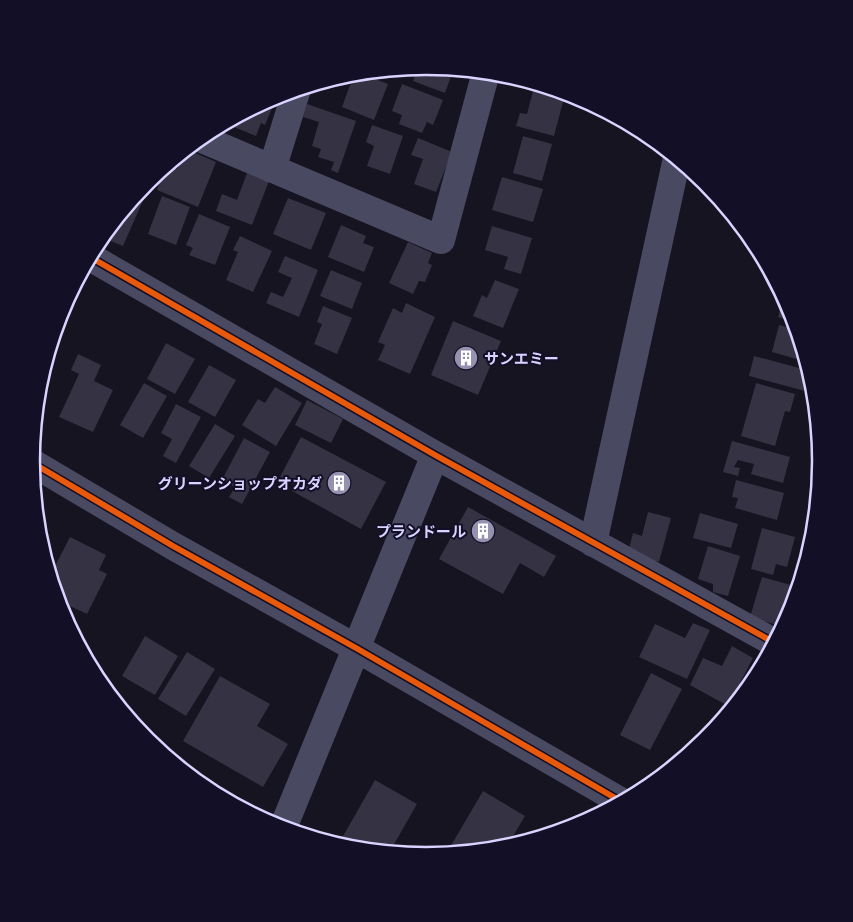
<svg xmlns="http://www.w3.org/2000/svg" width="853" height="922" viewBox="0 0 853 922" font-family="'Public Sans','Noto Sans JP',sans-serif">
  <rect width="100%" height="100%" fill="#161421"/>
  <path fill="#343243" d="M427,66L454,68L445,93L413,81L418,67Z
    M388,70L385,79L365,72H368Z
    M367,76L388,84L374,120L342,107L350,85Z
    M402,84L443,100L433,125L427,122L422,133L399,124L402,115L392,111Z
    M533,91L564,98L554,136L516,126L520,113L527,114Z
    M277,95L265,125L261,123L256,136L224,123Z
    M307,104L356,121L338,173L331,170L334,162L318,157L321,149L312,146L319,122L303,117Z
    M372,125L403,136L390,174L367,166L374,146L366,142Z
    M523,136L552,144L542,181L513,173Z
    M418,138L452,152L436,192L414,184L423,159L411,155Z
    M186,149L216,162L198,207L157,190L166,166L167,165L177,169L184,151Z
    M247,173L269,181L252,225L216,211L222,194L237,200Z
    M502,177L543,189L533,222L492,210Z
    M143,186L148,189L123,246L101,237Z
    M162,196L190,207L176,245L148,234Z
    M288,198L326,213L311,250L273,234Z
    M199,214L230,227L215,265L189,255L193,248L186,245Z
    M341,225L366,236L363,243L374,247L364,272L328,257Z
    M492,226L532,238L521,274L504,269L508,257L485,250Z
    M240,236L272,251L253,292L226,280L238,252L233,250Z
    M408,242L432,253L428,263L432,265L425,282L419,281L413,294L389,283Z
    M285,256L318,270L299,317L266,303L271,292L283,297L292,278L278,272Z
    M331,270L362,283L352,309L320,296Z
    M495,280L519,289L503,328L473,316L482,295L487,298Z
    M784,295L792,310L795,322L778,317Z
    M406,303L435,317L410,374L378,360L385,345L378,342L393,308L402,313Z
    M323,306L352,318L337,354L314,344L322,324L317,322Z
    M453,321L501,341L478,395L431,375Z
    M779,325L798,330L807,362L772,352Z
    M166,343L195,359L175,394L147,379Z
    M78,354L101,365L94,381L113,390L93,432L59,417L79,374L71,370Z
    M754,356L803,369L802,374L809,376L805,391L749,376Z
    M209,365L236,380L215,417L188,402Z
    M144,383L167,396L143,438L120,425Z
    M756,383L795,394L790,412L785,411L775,446L741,436Z
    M275,387L302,403L276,446L242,425L258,399L265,403Z
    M307,400L343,419L331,443L295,425Z
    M176,404L201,417L176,463L163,456L172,439L161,433Z
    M215,424L235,436L209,478L189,466Z
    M301,437L386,482L361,529L292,491L295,485L280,477Z
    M244,438L270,452L242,504L229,497L235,487L222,480Z
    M732,441L790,457L783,483L751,474L754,464L738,460L734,467L740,468L738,476L723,472Z
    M736,480L784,493L777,520L735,508L738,498L732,497Z
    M468,507L556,556L544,577L520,563L503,594L439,559Z
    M648,512L671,518L659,562L628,553L633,533L642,536Z
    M700,513L738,524L731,548L693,538Z
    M762,528L795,537L787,567L776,564L773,575L751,569Z
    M70,537L106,555L99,570L107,574L87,614L57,600L50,576Z
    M708,546L740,556L728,596L713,592V584L698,579Z
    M762,577L798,587L791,614L784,627L750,617Z
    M64,616L74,621L71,630L67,624Z
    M693,623L710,630L687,679L639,657L655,624L685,638Z
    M145,636L178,656L155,695L122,676Z
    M732,646L753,658L728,706L690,685L703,658L722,666Z
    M187,652L215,669L186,716L158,699Z
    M651,673L682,689L650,750L620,735Z
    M220,676L270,704L257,726L288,744L263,787L183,741Z
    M375,780L417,804L389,853L349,849L338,845Z
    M483,791L525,816L506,848L446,854Z"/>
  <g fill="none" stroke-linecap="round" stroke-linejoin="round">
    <path stroke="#4a4962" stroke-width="28" d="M200,138L441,240L486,72
      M272,169L297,89
      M90,257L435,455L775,643
      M31,462L173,546L356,648L622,802
      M593,543L677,158
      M283,828L435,455"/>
    <g stroke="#130f26" stroke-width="9">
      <path id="cycleway" d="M90,257L435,455L775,643
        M31,462L173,546L356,648L622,802"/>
    </g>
    <use href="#cycleway" stroke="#e8590c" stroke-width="6"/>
  </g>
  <defs>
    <g id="building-disc" transform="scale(1.25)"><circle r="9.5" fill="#9591b1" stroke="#130f26"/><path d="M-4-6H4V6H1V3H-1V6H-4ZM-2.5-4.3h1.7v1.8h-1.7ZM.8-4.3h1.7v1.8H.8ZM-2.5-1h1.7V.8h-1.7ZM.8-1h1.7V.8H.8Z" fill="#fff"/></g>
  </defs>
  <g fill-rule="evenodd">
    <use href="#building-disc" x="466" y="358"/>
    <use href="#building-disc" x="339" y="483"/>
    <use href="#building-disc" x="483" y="531"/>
  </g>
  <g text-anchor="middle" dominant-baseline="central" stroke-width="4" stroke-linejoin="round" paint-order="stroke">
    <g font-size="15" font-weight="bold" fill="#d9d4ff" stroke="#130f26" text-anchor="end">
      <text x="484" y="358" text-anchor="start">サンエミー</text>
      <text x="322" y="483">グリーンショップオカダ</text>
      <text x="466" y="531">プランドール</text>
    </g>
  </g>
  <path d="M0 0H853V922H0ZM40 461a386 386 0 1 1 772 0a386 386 0 1 1-772 0Z" fill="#130f26" fill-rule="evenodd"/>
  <path fill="none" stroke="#d9d4ff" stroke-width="2.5" d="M40 461a386 386 0 1 1 772 0a386 386 0 1 1-772 0Z"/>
</svg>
